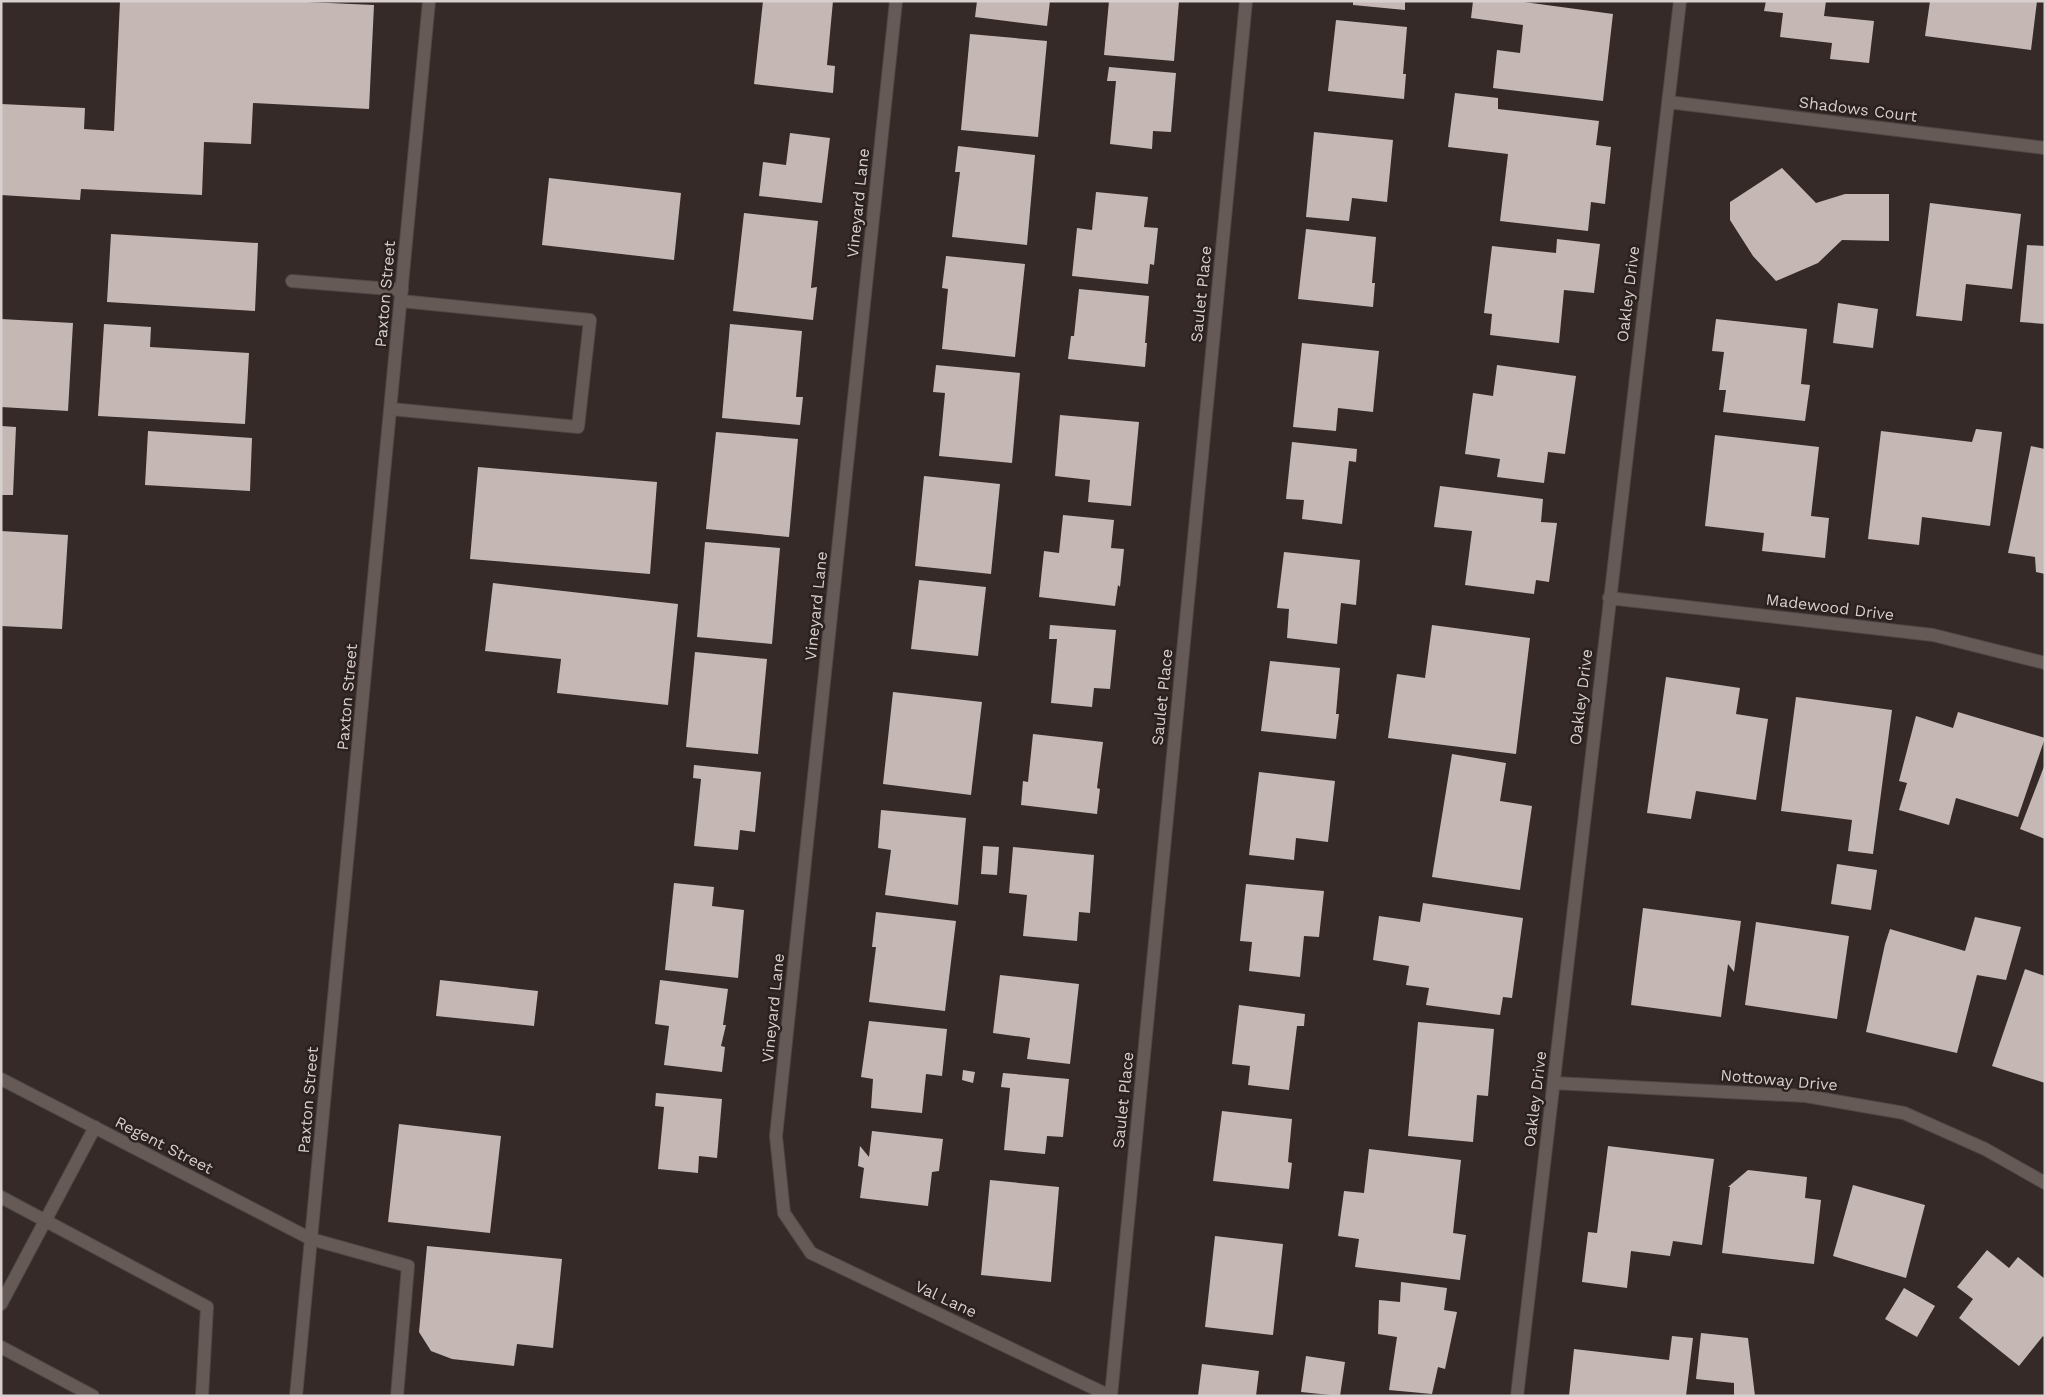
<svg xmlns="http://www.w3.org/2000/svg" width="2046" height="1397" viewBox="0 0 2046 1397" font-family="'Work Sans',sans-serif">
  <rect width="100%" height="100%" fill="#352a28"/>
  <path fill="#c5b8b4" d="M120,1H284L374,5L369,109L253,103L251,144L204,142L202,195L81,189L80,200L1,195V104L85,108L84,129L114,131Z
    M763,1H833L827,65L835,66L833,93L754,84Z
    M977,1H1050L1047,26L975,17Z
    M1109,1H1179L1174,61L1104,55Z
    M1353,1H1405V10L1353,5Z
    M1473,1H1516L1613,14L1603,101L1493,88L1497,50L1520,53L1523,25L1471,18Z
    M1766,1H1826L1824,16L1874,21L1869,63L1830,59L1832,43L1780,37L1783,13L1764,11Z
    M1930,1H2037L2031,50L1925,36Z
    M1336,20L1407,27L1403,74H1406L1404,99L1328,91Z
    M970,34L1047,41L1038,137L961,130Z
    M1109,67L1176,73L1171,132L1153,131L1152,149L1110,144L1116,81H1107Z
    M1455,93L1498,98V109L1599,121L1596,145L1611,147L1605,204L1591,202L1588,231L1500,221L1508,154L1448,147Z
    M1314,132L1393,140L1387,202L1352,198L1349,221L1306,217Z
    M790,133L830,138L822,203L759,196L763,162L786,165Z
    M958,146L1035,155L1027,245L952,237L960,172H955Z
    M1782,168L1816,203L1845,194H1889V241L1842,240L1818,263L1776,281L1753,256L1730,220V202Z
    M549,178L681,193L674,260L542,245Z
    M1096,192L1148,197L1144,227L1158,228L1154,265L1150,264L1148,284L1072,276L1077,228L1092,230Z
    M1930,203L2021,214L2012,289L1966,284L1962,321L1916,316Z
    M744,213L818,221L811,288L817,287L813,320L733,311Z
    M1306,229L1376,237L1372,283H1375L1373,307L1298,299Z
    M111,234L258,243L255,311L107,302Z
    M1557,239L1600,244L1594,293L1564,290L1559,343L1490,335L1492,314L1484,313L1492,246L1556,253Z
    M2027,245L2045,246V324L2020,322Z
    M946,256L1025,264L1015,357L942,349L948,289L942,288Z
    M1079,289L1149,296L1145,343H1147L1145,367L1068,359L1071,336H1074Z
    M1838,303L1878,309L1873,348L1833,343Z
    M1,319L73,323L68,411L1,407Z
    M1716,319L1807,329L1801,384L1810,385L1805,421L1723,412L1726,390H1719L1724,352L1712,351Z
    M104,324L151,327L150,347L249,353L245,424L98,416Z
    M730,324L802,331L796,397H803L800,425L722,418Z
    M1302,343L1379,351L1373,412L1338,408L1336,431L1293,427Z
    M936,365L1020,373L1012,463L939,456L945,393L933,392Z
    M1497,365L1576,376L1565,454L1548,452L1544,483L1497,477L1500,459L1465,454L1473,393L1493,396Z
    M1060,415L1139,422L1131,506L1088,502L1090,480L1055,476Z
    M1,426L16,427L13,495H1Z
    M1976,429L2002,432L1990,526L1922,517L1919,545L1868,539L1881,431L1972,442Z
    M148,431L252,438L250,491L145,485Z
    M716,432L798,439L789,537L706,529Z
    M1715,435L1819,447L1811,516L1829,518L1825,558L1762,551L1764,533L1705,526Z
    M1292,442L1357,449L1356,462L1349,461L1342,524L1302,519L1304,500L1286,499Z
    M2031,446L2045,449V574L2036,572L2035,557L2008,553Z
    M478,467L657,482L650,574L470,559Z
    M924,476L1000,484L991,574L915,566Z
    M1440,486L1543,499L1541,522L1557,523L1549,582L1536,580L1534,594L1465,585L1472,531L1434,527Z
    M1063,515L1114,520L1111,548L1124,549L1120,587L1118,585L1115,606L1039,597L1044,551L1059,553Z
    M1,531L68,535L62,629L1,626Z
    M705,542L780,548L772,644L697,637Z
    M1284,552L1360,560L1356,605L1341,603L1337,644L1287,638L1289,609L1277,608Z
    M919,580L986,587L978,656L911,649Z
    M493,583L678,604L668,705L557,693L561,659L485,651Z
    M1050,625L1116,630L1110,689L1094,688L1092,707L1051,703L1057,639H1049Z
    M1432,625L1530,638L1516,754L1388,738L1397,674L1425,678Z
    M695,652L767,659L758,754L686,747Z
    M1270,661L1340,668L1336,714H1339L1336,739L1261,731Z
    M1666,677L1740,688L1736,714L1768,719L1756,800L1696,791L1691,819L1647,813Z
    M893,692L982,702L971,795L883,784Z
    M1796,697L1892,710L1873,854L1848,851L1852,820L1781,811Z
    M1958,712L2045,738L2018,817L1956,798L1949,825L1899,810L1907,783L1899,781L1916,716L1953,728Z
    M1033,734L1103,742L1097,788L1100,789L1097,814L1021,805L1023,781L1028,782Z
    M1452,754L1506,763L1500,801L1532,806L1520,890L1432,877Z
    M2045,764V839L2020,829Z
    M694,765L761,772L755,832L740,830L738,850L694,846L701,779L693,778Z
    M1259,772L1335,781L1328,842L1296,838L1294,860L1249,855Z
    M881,810L966,818L958,905L885,895L891,850L878,848Z
    M983,846L999,847L997,875L981,874Z
    M1013,847L1094,855L1090,913L1079,912L1077,941L1023,936L1027,895L1009,893Z
    M1837,864L1877,870L1871,910L1831,904Z
    M674,883L714,887L712,906L744,910L738,978L665,970Z
    M1246,884L1324,891L1319,937L1304,936L1300,977L1249,971L1252,942L1240,941Z
    M1423,903L1523,918L1512,998L1503,997L1500,1015L1426,1005L1429,988L1406,985L1409,966L1373,960L1379,916L1420,922Z
    M1643,908L1741,921L1734,972L1728,964L1721,1017L1631,1005Z
    M876,912L956,921L945,1011L869,1002L876,947H872Z
    M1975,917L2021,927L2006,980L1977,975L1957,1053L1866,1032L1885,944L1890,929L1965,951Z
    M1756,922L1849,936L1837,1019L1745,1005Z
    M2025,969L2045,976V1083L1992,1066Z
    M1000,975L1079,984L1070,1064L1027,1059L1030,1038L993,1033Z
    M440,980L538,991L534,1026L436,1016Z
    M660,980L728,989L723,1025H726L721,1046L725,1047L722,1072L664,1065L669,1026L655,1024Z
    M1239,1005L1305,1014L1304,1026H1297L1289,1090L1248,1085L1250,1066L1232,1064Z
    M869,1021L947,1029L942,1076L926,1074L922,1113L871,1108L873,1079L861,1077Z
    M1418,1022L1494,1029L1488,1096L1477,1095L1473,1142L1408,1136Z
    M963,1070L975,1072L973,1083L962,1080Z
    M1003,1073L1069,1079L1063,1137L1047,1136L1045,1154L1004,1150L1010,1088L1001,1087Z
    M656,1093L722,1099L717,1158L699,1156L698,1173L658,1169L664,1107L655,1106Z
    M1222,1111L1292,1119L1288,1162L1292,1163L1289,1189L1213,1181Z
    M399,1124L501,1136L490,1233L388,1222Z
    M872,1131L943,1139L939,1171L932,1172L928,1206L860,1198L864,1168L858,1166L860,1146L869,1157Z
    M1608,1146L1714,1159L1702,1245L1673,1241L1670,1256L1631,1251L1627,1288L1582,1282L1588,1232L1597,1233Z
    M1369,1149L1461,1160L1453,1233L1466,1235L1460,1280L1355,1267L1359,1239L1338,1236L1344,1191L1364,1193Z
    M1748,1170L1807,1177L1805,1198L1821,1200L1814,1264L1722,1253L1730,1187H1728Z
    M990,1180L1059,1187L1051,1282L981,1275Z
    M1853,1185L1925,1205L1906,1278L1833,1256Z
    M1215,1236L1283,1244L1273,1335L1205,1327Z
    M427,1246L562,1259L553,1348L517,1344L514,1366L452,1359L431,1351L419,1332Z
    M1987,1250L2009,1268L2018,1257L2045,1279V1338L2043,1336L2019,1366L1959,1318L1973,1299L1957,1287Z
    M1401,1282L1447,1288L1444,1310L1457,1312L1445,1369L1438,1367L1432,1394L1389,1390L1397,1337L1378,1334L1379,1300L1400,1302Z
    M1904,1288L1935,1306L1917,1337L1885,1319Z
    M1701,1333L1748,1338L1755,1396H1734V1383L1696,1379Z
    M1672,1336L1693,1338L1686,1396H1569L1574,1349L1669,1360Z
    M1306,1356L1345,1362L1340,1396L1301,1392Z
    M1202,1364L1259,1371L1256,1396H1198Z"/>
  <g fill="none" stroke-linecap="round" stroke-linejoin="round">
    <g stroke="#504846" stroke-width="14">
      <path id="service" d="M292,281L402,290
        M391,409L578,427L590,320L401,301
        M1,1197L207,1307L202,1396
        M311,1239L408,1266L397,1396
        M1,1304L95,1127
        M1,1347L93,1396"/>
    </g>
    <g stroke="#504846" stroke-width="14">
      <path id="minor" d="M896,1L776,1136L784,1213L811,1253L1110,1396
        M1668,102L2045,148
        M1609,598L1933,635L2045,663
        M1,1079L311,1239
        M1554,1083L1806,1096L1904,1113L1985,1149L2045,1183
        M296,1396L429,1
        M1111,1396L1246,1
        M1517,1396L1680,1"/>
    </g>
    <use href="#service" stroke="#665a57" stroke-width="12"/>
    <use href="#minor" stroke="#665a57" stroke-width="12"/>
  </g>
  <g text-anchor="middle" dominant-baseline="central" stroke-width="5" stroke-linejoin="round" paint-order="stroke">
    <g font-size="16" fill="#d7d0ce" stroke="#2b211e">
      <text transform="translate(1858 109) rotate(7)">Shadows Court</text>
      <text transform="translate(858 203) rotate(-84)">Vineyard Lane</text>
      <text transform="translate(385 294) rotate(-85)">Paxton Street</text>
      <text transform="translate(1201 294) rotate(-84)">Saulet Place</text>
      <text transform="translate(1628 294) rotate(-83)">Oakley Drive</text>
      <text transform="translate(816 606) rotate(-84)">Vineyard Lane</text>
      <text transform="translate(1830 607) rotate(7)">Madewood Drive</text>
      <text transform="translate(347 697) rotate(-85)">Paxton Street</text>
      <text transform="translate(1162 697) rotate(-84)">Saulet Place</text>
      <text transform="translate(1581 697) rotate(-83)">Oakley Drive</text>
      <text transform="translate(773 1008) rotate(-84)">Vineyard Lane</text>
      <text transform="translate(1779 1080) rotate(5)">Nottoway Drive</text>
      <text transform="translate(1535 1099) rotate(-83)">Oakley Drive</text>
      <text transform="translate(308 1100) rotate(-85)">Paxton Street</text>
      <text transform="translate(1123 1100) rotate(-84)">Saulet Place</text>
      <text transform="translate(164 1145) rotate(27)">Regent Street</text>
      <text transform="translate(946 1299) rotate(25)">Val Lane</text>
    </g>
  </g>
  <rect width="2046" height="1397" fill="none" stroke="#d7d0ce" stroke-width="5"/>
</svg>
